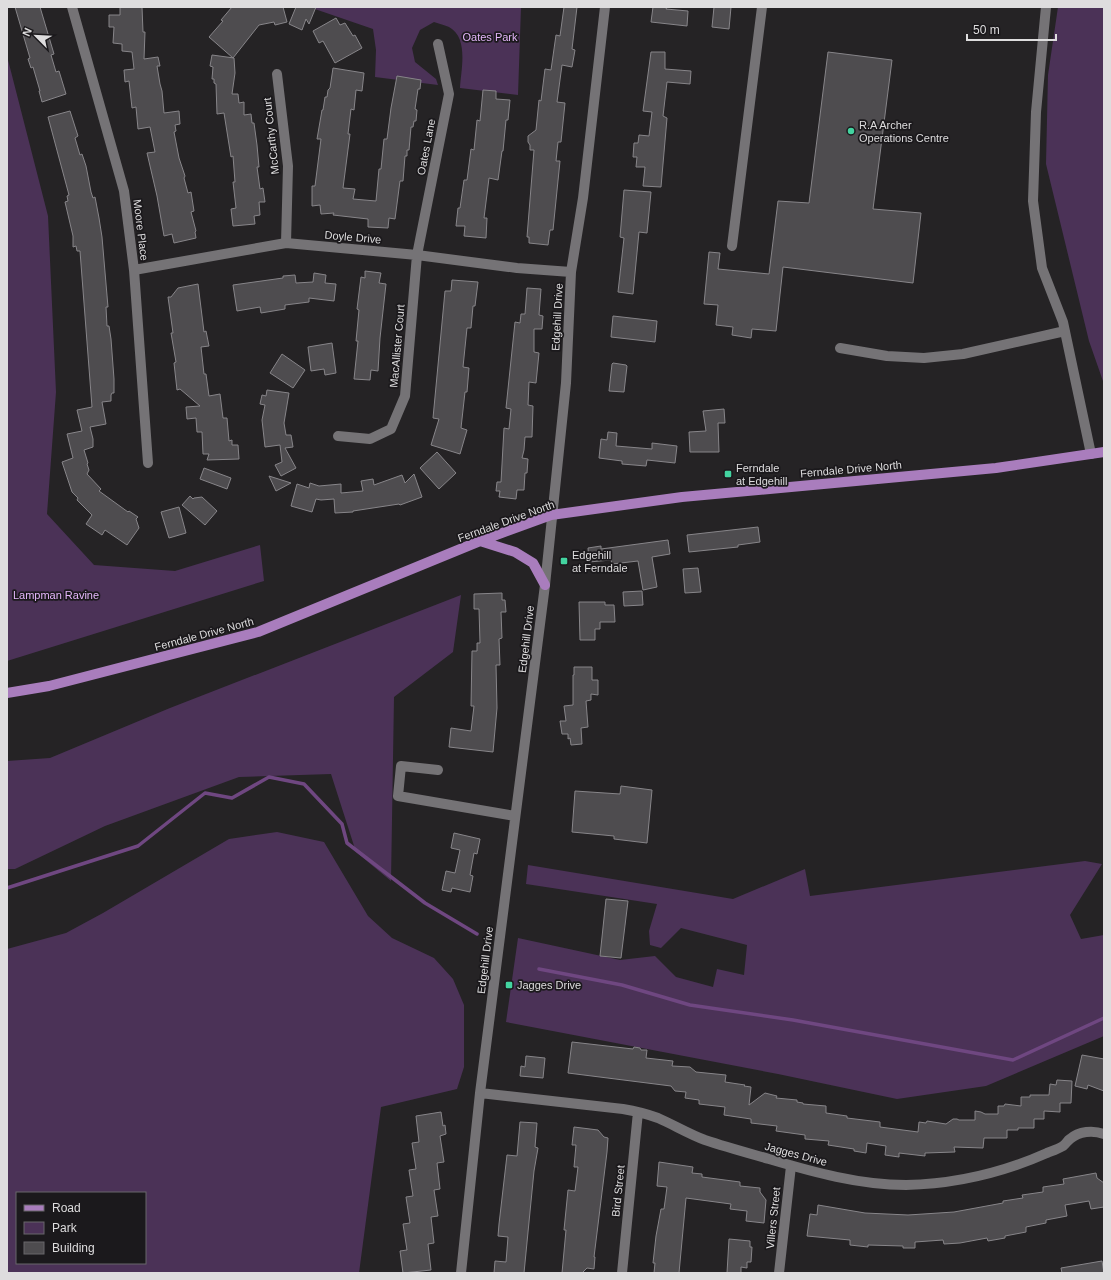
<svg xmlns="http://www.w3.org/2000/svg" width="1111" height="1280" viewBox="0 0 1111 1280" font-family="Helvetica,sans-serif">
  <rect width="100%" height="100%" fill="#252325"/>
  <path fill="#4b3257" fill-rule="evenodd" d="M309,7H521L518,95L460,88C461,69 469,38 449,27C445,25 439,24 434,22L420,30L412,48L415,62L436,79L438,85L375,77L376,50L373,29Z
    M1058,7H1104V384L1089,341L1046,164L1048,75Z
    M7,56L48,216L56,392L47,514L94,565L175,571L260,545L264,581L7,661Z
    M461,595L453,652L394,697L391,881L356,852L331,774L239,777L105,826L15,869H7V761L50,758L170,708Z
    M277,832L324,842L368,916L392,938L434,958L453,979L464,1005V1067L457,1089L381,1107L359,1273H7V949L66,933L103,913L229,839ZM17,1193H145V1263H17Z
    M1085,861L1102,864L1070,915L1081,939L1104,935V1036L986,1086L897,1099L778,1074L506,1022L518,938L620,960L655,956L676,977L713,987L717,969L744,975L747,945L681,928L661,948L650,945L649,931L657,904L526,884L528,865L733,899L805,869L810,896Z"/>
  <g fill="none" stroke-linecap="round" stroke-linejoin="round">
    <path stroke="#6f4781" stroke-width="3.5" d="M7,888L138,846L205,793L232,798L269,777L304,784L342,824L347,843L425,903L477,934
      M539,969L622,985L690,1005L793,1020L1013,1060L1104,1018"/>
  </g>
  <path fill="#4e4c4f" stroke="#878589" d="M15,7H40L54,54L51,55L56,72L59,71L66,94L42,102L39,91H40L33,67L31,68L28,59L30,58Z
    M120,7H142L143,32H145L144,59L158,57L160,66H157L160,84L162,91L164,113L179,111L180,124L175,125L176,131L174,132L179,158L185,176L184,178L188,193L191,192L194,211L191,212L196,231L195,232L196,238L174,243L172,234L164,236L157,196L147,153L155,152L150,127L138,129L136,107L132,108L129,81L125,82L124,70L134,69L132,52L122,51V44L113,43L114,27H109V15H120Z
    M232,7H283L287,22L275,25L274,22L259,25L233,58L209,37L223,21L221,20Z
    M296,7H316L309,24L306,19L302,30L289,24Z
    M564,7H577L572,49L575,50L572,67L562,65L557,102L565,103L561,142H558L556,161H560L553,230H550L548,245L529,243V237H527L534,150H530V145L528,142V136L536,130L539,100L541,101L545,69L551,70L556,35L560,36Z
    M653,7H667L666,9L688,11L687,26L651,22Z
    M714,7H731L729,29L712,27Z
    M336,18L340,25L345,23L353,36L355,35L362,48L335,63L323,41L319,43L313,31Z
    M651,52H665V69L691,71L690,84L667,82L663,116L667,118L661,187L643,186L645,167H636L637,157H633L634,143H638L639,135L649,136L652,112L643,111Z
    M828,52L892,60L873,209L921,213L913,283L783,267L776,331L752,329L751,338L732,335L733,327L716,325L718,305L704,304L709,252L720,253L718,269L769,274L778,201L809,203Z
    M212,55L234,58L235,73L232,94H238L239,103L244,102V115L251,114L252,123H254L257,145L259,167H257L260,189L263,188L265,202H259L260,215L254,216L255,224L233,226L231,209L236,208L233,182H235L233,156L231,157L224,113L217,114L216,84L214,83V79H212L213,67L210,66Z
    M333,68L364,73L362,91L356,90L354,110L351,109L348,134H350L343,188L355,189L353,199L376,201L379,169H381L384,139H387L391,108L397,76L421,80L420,89H418L415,109L417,110L416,121H414L413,127H411L409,150H407V156H405L403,181H400L395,219L389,218L388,228L368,227V219L333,215L334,213L321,214L320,205L312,206V186H315L321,139H317L322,110H323L325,97H327L328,90L330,88Z
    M483,90L496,91V99L510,100L508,120H506L503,151H502L498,180L489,178L484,218H487L486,238L464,236L465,226H456L458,208H460L464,180H467L471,149L474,150L477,120L480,121Z
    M70,111L78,136L75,138L80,155L82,154L86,166L91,192L93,198L95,197L99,218L102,237L108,307H106L107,326H109L111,339L114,379V393H112L111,395V401L102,402L106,424L90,427L93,439V447L84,450L88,463L87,464L89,470L87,474L101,489L99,491L128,512L129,511L138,517L136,519L139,528L127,545L105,530L102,535L86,524L92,515L77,500L78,498L72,492L62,462L73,458L67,434L82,431L77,410L92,407L80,251H77L76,246L73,247V236L65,202L68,201L67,196L69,195L48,117Z
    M624,190L651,192L647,233L639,232L633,294L618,292L624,238L620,237Z
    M365,271L381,273L379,283L386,284L380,338L378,371L371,370L370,380L354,379L358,341H356L359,310L357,309L361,277L365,278Z
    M314,273L326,275L325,283L336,284L334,301L309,298V302L285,305V309L261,313L260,307L237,311L233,285L283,278V276L295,275L296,283L313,282Z
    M452,280L478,282L475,306H473L471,328H467L463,367L469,368L467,392H465L461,428L467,430L460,454L431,445L439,419L433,418L445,291H451Z
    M198,284L204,332L206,331L209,346L201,347L204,374H206L209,396L220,394L223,418H227L229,441L232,440V445H238L239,459L207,460L209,454H203L202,432H197L196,418L187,419L186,407L200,406L180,389L177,390L174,363L176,362L171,333H173L168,297H171L178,288Z
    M527,288L541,289L539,315L543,316L542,329H534V352L539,353L536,383L529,382L528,405L533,406L532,437H525L524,450L522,458L528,459L527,473H525L524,490H517L516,499L499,497L500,491H496L497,482H501L504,428L509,429L511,409L506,408L515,322L520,323L521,314H525Z
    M613,316L657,321L655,342L611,337Z
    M332,343L336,373L325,375L324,369L311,371L308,347Z
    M282,354L305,370L293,388L270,373Z
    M613,363L626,365L627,366L624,392L609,391L612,364Z
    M267,390L289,393L284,423L286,435H291L293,447L285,448L296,468L281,476L275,465L282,462L280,445L265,447L262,420L265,405L260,404L262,395L266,396Z
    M724,409L725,423H718L719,452H690L689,432L706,431L703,411Z
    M608,432L617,433L616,446L652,449V443L677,446L675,463L647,460L646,466L622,464V461L599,458L601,439L607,440Z
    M437,452L456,473L439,489L420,468Z
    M204,468L231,478L227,489L200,479Z
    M414,474L422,497L400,505L399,504L353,511V512L335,513L334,499L321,500L316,499L312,512L291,506L297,484L309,488L310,483L319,486L341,484V493L363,491L361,481L373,479L374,485L402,475L405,483Z
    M269,476L291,483L276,491Z
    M190,496L193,499L194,498L202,497L217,511L205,525L182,505Z
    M179,507L186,533L169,538L161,512Z
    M758,527L760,542L738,545V547L689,552L687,535Z
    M668,540L670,554L652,557L657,587L643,590L638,561L612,564L611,560L589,562L588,548L601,546V549Z
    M698,568L701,592L685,593L683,569Z
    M642,591L643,605L624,606L623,592Z
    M502,593V600H505L506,612H501L502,638L499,639L500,665H496L497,708L493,752L449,747L451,728L471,731L474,706H471L472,651H477V643H480L479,609H474V594Z
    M579,602H605V605H614L615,622H600V629H595V640H580Z
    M574,667H592V680H598V695L591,694V700L586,701L588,727L581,728L582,744L571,745L570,738L568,739V734H562L560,721H566L564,706L573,705V675H574Z
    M621,786L652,790L647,843L614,839V836L572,832L575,791L620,794Z
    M454,833L480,839L477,854L474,853L470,875L473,876L470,892L452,888L451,892L442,890L446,871L455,873L460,850L451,848Z
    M606,899L628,901L621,958L600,956Z
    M572,1042L633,1049L634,1047L640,1048L641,1050H647L646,1058L673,1061L672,1066L690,1067L696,1072L726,1075L725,1082L745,1085L744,1086L751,1087L749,1105L765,1093L777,1096L776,1098L797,1100V1102L803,1103V1104L826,1106V1113L847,1116V1118L880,1122V1127L918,1132L919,1122L926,1123L927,1121L946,1124L953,1119H957L959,1120H975V1111L981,1112L985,1114H998V1106H1004L1005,1104L1021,1106V1097H1030V1095H1049L1050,1084L1056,1085L1057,1080L1072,1081L1071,1103H1060V1112L1044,1111V1119H1034V1128H1018V1130H1007V1138H984L983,1148L954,1147L955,1152L925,1153V1156L899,1153V1157L885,1155L886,1146L867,1143L866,1153L854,1151V1149L828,1145L829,1141L805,1139V1135L776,1131L777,1126L751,1123V1119L724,1115L725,1107L699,1104V1100L685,1098L686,1092L675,1091L671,1086L568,1073Z
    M1082,1055L1104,1059V1091L1088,1085L1087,1089L1075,1086Z
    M526,1056L545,1058L543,1078L520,1076L521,1066L525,1067Z
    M441,1112L443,1126L445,1125L446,1134L440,1136L444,1162L437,1163L440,1189L434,1190L438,1216L431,1217L434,1243L428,1244L431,1270L403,1273L400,1251L407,1250L403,1224L410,1223L406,1197L413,1196L409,1170L416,1169L412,1143L419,1142L416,1116Z
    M520,1122L537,1123L535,1147L538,1148L534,1171L524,1273H494L495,1261L506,1262L508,1237L498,1236L499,1224L507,1155L517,1156Z
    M574,1127L598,1130L604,1137L608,1138L607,1152L594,1257H595L594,1269L587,1268L582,1273H562L566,1230H564L568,1190L575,1191L578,1167H574L576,1145H572Z
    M659,1162L693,1167L692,1173L702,1174V1177L740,1182V1186L760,1188V1192L766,1200L764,1223L746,1221L747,1211L730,1209L731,1204L686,1198L679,1273H654L655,1263H653L656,1236L661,1209H664L667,1187L657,1186Z
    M1096,1173L1097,1178L1104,1183V1207L1091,1209L1089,1201L1065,1205L1067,1216L1046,1220V1223L1026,1227V1232L1005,1236V1238L988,1241L987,1238L960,1243L944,1244L943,1240L915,1242V1248H903V1246L868,1245V1247L850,1245V1240L807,1236L810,1214L817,1215L818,1205L865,1213L908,1215L954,1212L1003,1203V1201L1023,1198L1022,1195L1043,1192V1187L1064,1184L1063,1179Z
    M729,1239L750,1241V1247H752L751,1262H747V1268L741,1267V1273H727Z
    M1102,1261L1104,1273H1062L1061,1268Z"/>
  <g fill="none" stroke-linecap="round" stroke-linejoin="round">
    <path stroke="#757376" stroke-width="10" d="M72,7L124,191L134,270L148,463
      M1046,7L1036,112L1033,201L1042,268L1063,322L1091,454
      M277,74L288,166L286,243
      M732,246L762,7
      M134,270L286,243L417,255L517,268L571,272
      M840,348L887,356L924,358L963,354L1065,331
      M338,436L370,439L391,429L405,396L417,255L449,94L438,44
      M438,770L401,766L398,796L515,816
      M480,1093L623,1109C635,1111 647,1114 658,1118C674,1125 689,1134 705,1140C726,1147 748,1153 769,1159C813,1172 859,1185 906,1185C954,1184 1002,1173 1047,1153C1052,1151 1058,1149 1063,1146C1066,1144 1067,1141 1070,1139C1079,1131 1093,1130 1104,1134
      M461,1273L480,1093L545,585L566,383L571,272L583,198L605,7
      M622,1273L638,1112
      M779,1273L791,1166"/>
    <path stroke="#a97dbd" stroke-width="10" d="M480,541L515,552L533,563L545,585
      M7,693L49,686L258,632L480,541L551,515L682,497L996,468L1104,452"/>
  </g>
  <g fill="#43d4a0" stroke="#1b191c" stroke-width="1.5">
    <circle cx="851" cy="131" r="4"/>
    <rect x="724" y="470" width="8" height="8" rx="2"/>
    <rect x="560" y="557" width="8" height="8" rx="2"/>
    <rect x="505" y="981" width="8" height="8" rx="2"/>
  </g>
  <g text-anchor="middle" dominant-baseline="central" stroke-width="3.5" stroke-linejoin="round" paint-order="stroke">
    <g font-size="11" fill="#e4b6fa" stroke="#1b191c">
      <text x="490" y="37">Oates Park</text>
      <text x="56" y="595">Lampman Ravine</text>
    </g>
    <g font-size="11" fill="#deddde" stroke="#1b191c" text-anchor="start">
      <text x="859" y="125">R.A Archer<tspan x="859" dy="13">Operations Centre</tspan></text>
      <text x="736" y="468">Ferndale<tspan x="736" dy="13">at Edgehill</tspan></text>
      <text x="572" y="555">Edgehill<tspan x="572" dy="13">at Ferndale</tspan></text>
      <text x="517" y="985">Jagges Drive</text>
    </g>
    <g font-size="11" fill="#deddde" stroke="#1b191c">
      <text transform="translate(271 136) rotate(-96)">McCarthy Court</text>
      <text transform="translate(426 147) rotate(-79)">Oates Lane</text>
      <text transform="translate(141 230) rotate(83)">Moore Place</text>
      <text transform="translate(353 237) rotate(5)">Doyle Drive</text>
      <text transform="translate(557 317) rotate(-87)">Edgehill Drive</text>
      <text transform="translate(397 346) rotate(-85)">MacAllister Court</text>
      <text transform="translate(851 469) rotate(-5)">Ferndale Drive North</text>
      <text transform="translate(506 521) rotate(-20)">Ferndale Drive North</text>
      <text transform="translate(204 634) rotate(-15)">Ferndale Drive North</text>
      <text transform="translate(526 639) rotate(-83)">Edgehill Drive</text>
      <text transform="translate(485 960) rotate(-83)">Edgehill Drive</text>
      <text transform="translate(796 1154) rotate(15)">Jagges Drive</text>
      <text transform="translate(618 1191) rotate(-84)">Bird Street</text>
      <text transform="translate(773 1218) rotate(-84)">Villers Street</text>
    </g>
  </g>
  <rect width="1111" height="1280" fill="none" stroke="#deddde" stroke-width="16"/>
  <rect x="16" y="1192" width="130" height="72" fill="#1b191c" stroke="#69676a"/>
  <rect x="24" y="1205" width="20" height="6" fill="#a97dbd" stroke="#69676a"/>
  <text x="52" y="1212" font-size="12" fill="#deddde">Road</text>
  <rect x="24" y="1222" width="20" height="12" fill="#4b3257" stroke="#69676a"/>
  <text x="52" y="1232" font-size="12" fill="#deddde">Park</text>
  <rect x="24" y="1242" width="20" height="12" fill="#4e4c4f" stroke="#69676a"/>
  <text x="52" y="1252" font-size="12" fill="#deddde">Building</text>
  <g transform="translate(36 36) rotate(294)" stroke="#1b191c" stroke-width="3" paint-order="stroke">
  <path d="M0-3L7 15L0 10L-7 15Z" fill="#deddde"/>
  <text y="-6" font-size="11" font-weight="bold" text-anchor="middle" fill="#deddde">N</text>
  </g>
  <path d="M967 34v6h89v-6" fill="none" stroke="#deddde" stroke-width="2"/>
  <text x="973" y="34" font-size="12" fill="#deddde" stroke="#1b191c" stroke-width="3" paint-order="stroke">50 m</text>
</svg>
